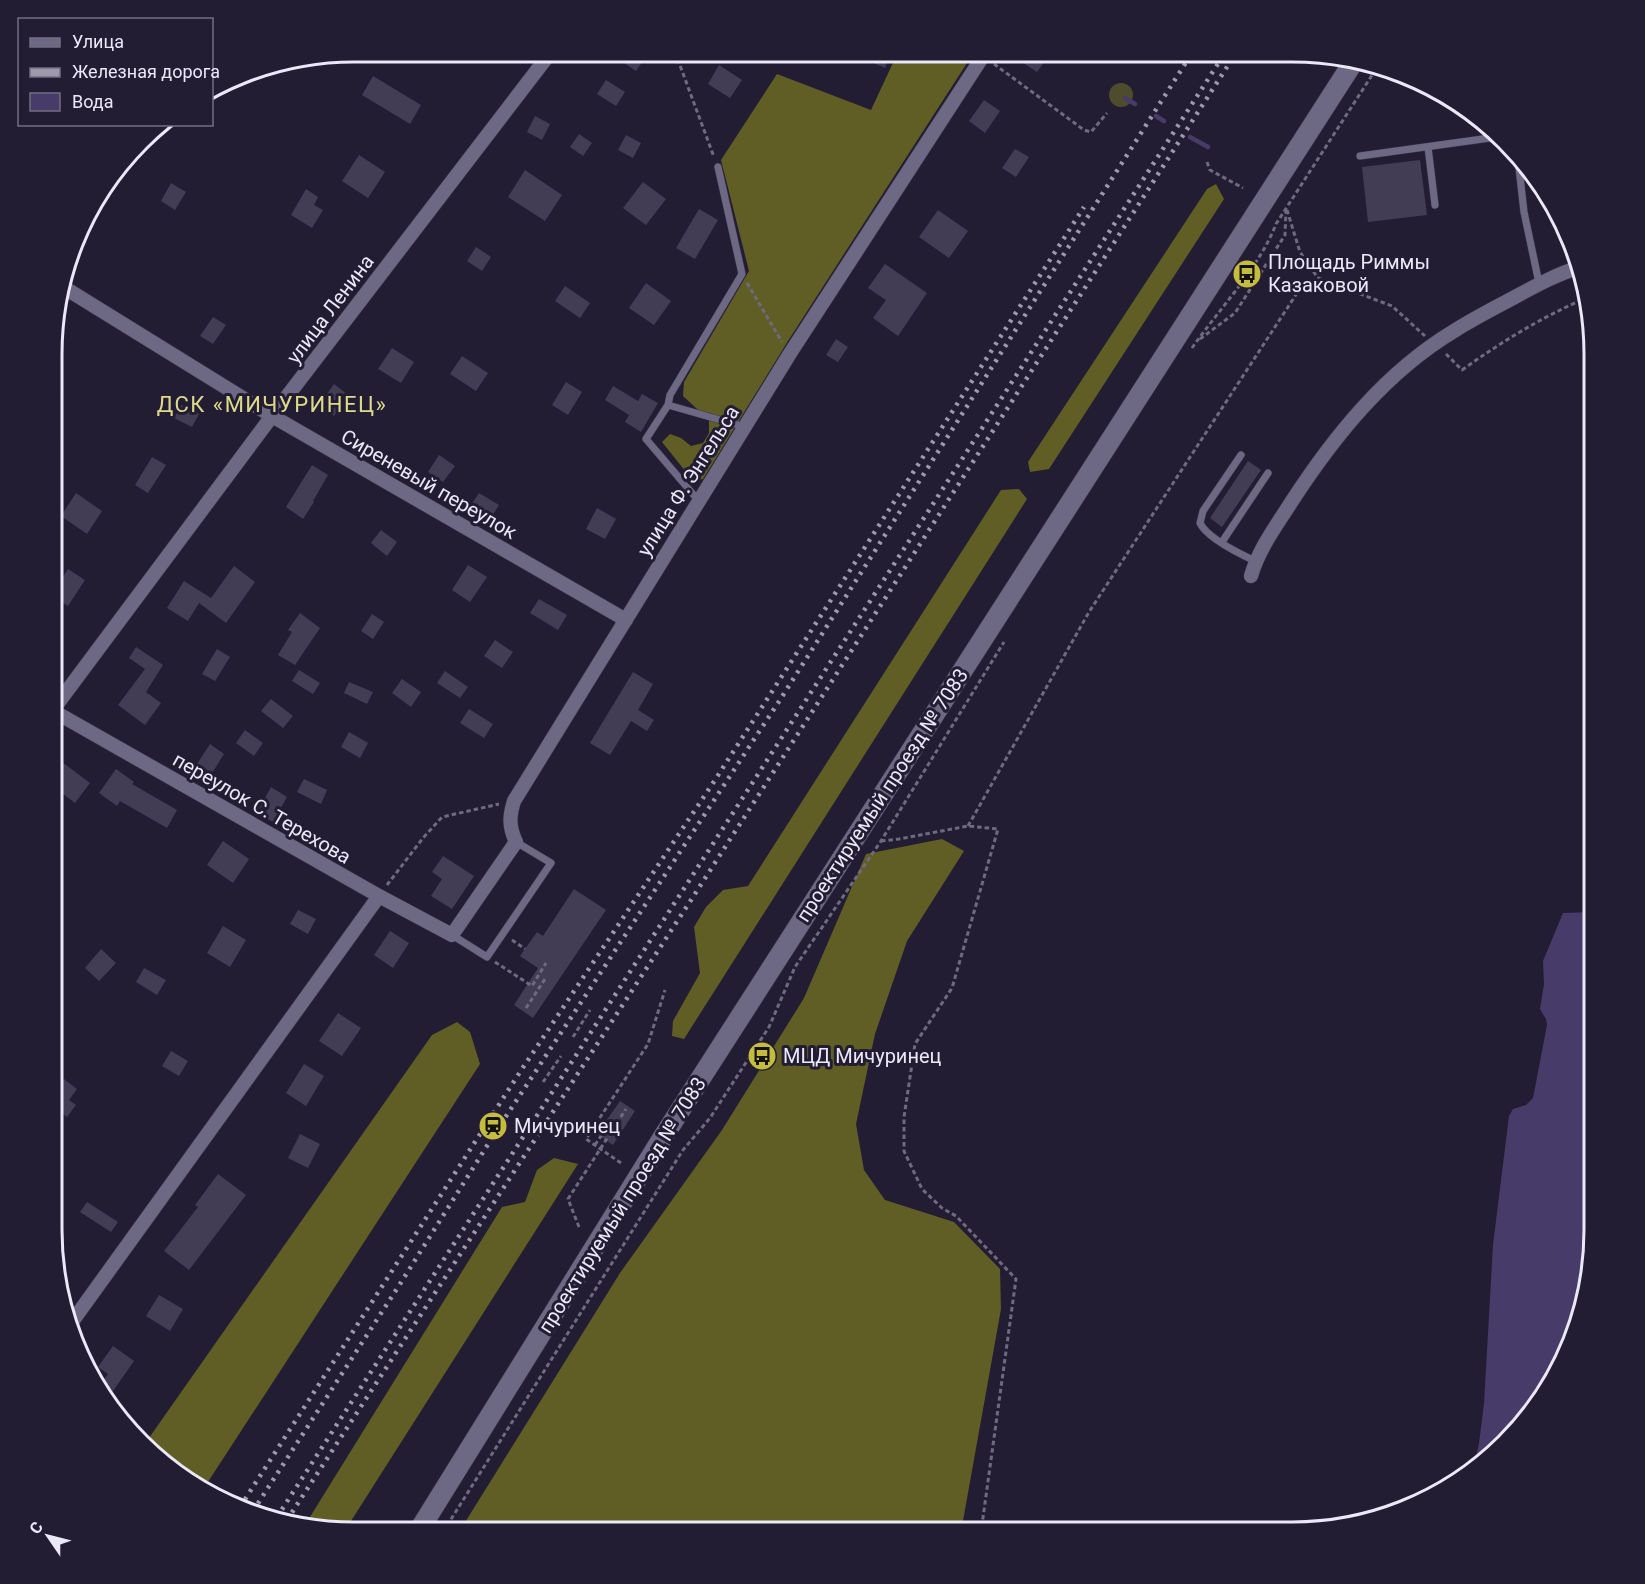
<svg xmlns="http://www.w3.org/2000/svg" width="1645" height="1584" viewBox="0 0 1645 1584" font-family="Roboto,sans-serif">
  <rect width="100%" height="100%" fill="#231d34"/>
  <path fill="#4e4c2c" d="M1109 95a12 12 0 1 1 24 0a12 12 0 1 1-24 0Z"/>
  <path fill="#605d25" d="M898,52L960,53L967,63L788,341L703,479L694,482L662,442L670,434L681,438L691,446L703,443L709,433V420L683,396L684,382L749,271L721,160L777,74L871,110Z
    M1216,184L1224,199L1049,469L1030,472L1028,462L1207,189Z
    M1019,489L1027,499L684,1039L672,1036L673,1021L700,973L694,927L706,907L723,890L748,886L1001,490Z
    M942,839L964,851L907,941L875,1034L856,1124L864,1170L885,1200L954,1222L1000,1269L1001,1309L961,1532H459L620,1273L722,1130L804,998L866,854Z
    M457,1022L470,1032L480,1064L202,1491L169,1470L144,1445L432,1035Z
    M554,1158L578,1164L344,1532H334L305,1525L502,1207L525,1202L537,1170Z"/>
  <path fill="#473b69" d="M1593,912V1250L1563,1364L1519,1430L1473,1472L1479,1443L1484,1404L1493,1245L1509,1116L1513,1109L1526,1105L1533,1098L1547,1025L1546,1019L1540,1009L1544,984L1543,961L1563,913Z"/>
  <g fill="none" stroke-linecap="round" stroke-linejoin="round">
    <path stroke="#473b69" stroke-width="4.5" d="M1125,98L1135,104
      M1156,116L1164,121
      M1190,137L1208,147"/>
  </g>
  <path fill="#423c55" d="M608,52H649L636,71Z
    M849,52H891L885,68Z
    M1008,53H1032L1045,61L1037,72Z
    M719,65L742,80L730,98L708,84Z
    M373,76L421,105L410,124L362,95Z
    M606,80L625,92L616,106L597,94Z
    M984,100L1000,111L985,133L969,121Z
    M535,116L550,124L542,140L527,132Z
    M579,134L592,143L583,156L570,147Z
    M626,135L641,143L633,158L618,150Z
    M1015,149L1029,157L1016,177L1002,168Z
    M359,155L385,172L368,198L342,181Z
    M1420,160L1427,215L1368,222L1362,167Z
    M525,170L562,195L545,221L508,197Z
    M643,182L666,199L646,225L623,208Z
    M171,183L186,192L175,210L161,201Z
    M306,189L318,197L314,205L323,210L312,228L291,215Z
    M699,209L718,220L695,259L676,248Z
    M938,210L968,231L949,258L919,237Z
    M476,247L491,257L482,271L467,261Z
    M885,264L927,293L898,336L873,318L886,300L868,288Z
    M646,283L671,301L654,325L629,308Z
    M565,286L590,303L580,318L555,301Z
    M213,317L226,325L213,344L200,336Z
    M836,339L848,347L838,362L826,355Z
    M392,348L414,362L401,383L378,369Z
    M462,356L488,373L476,391L450,374Z
    M566,382L582,392L568,415L552,405Z
    M334,384L348,395L334,416L319,405Z
    M613,386L638,401L642,394L658,403L641,432L625,422L629,415L605,400Z
    M181,405L199,414L192,427L174,418Z
    M439,455L455,466L443,482L428,472Z
    M152,457L166,465L148,493L135,485Z
    M1248,461L1261,470L1222,527L1210,518Z
    M312,465L328,475L313,501L314,502L303,519L286,507Z
    M76,493L102,511L87,534L61,516Z
    M479,493L499,505L489,521L469,508Z
    M597,508L616,519L605,539L586,529Z
    M381,530L397,542L387,556L371,543Z
    M468,565L487,577L470,602L452,590Z
    M234,566L255,582L226,623L199,603L188,621L167,608L184,581L211,598Z
    M68,569L85,580L68,606L55,598V589Z
    M539,599L567,615L558,630L530,613Z
    M300,613L320,628L295,665L278,655L292,632L288,630Z
    M372,614L384,622L373,639L361,631Z
    M495,640L513,652L502,668L484,656Z
    M136,647L163,665L146,692L161,703L145,725L118,705L145,669L129,658Z
    M217,649L230,657L215,681L202,674Z
    M299,670L320,683L313,694L292,681Z
    M445,671L468,687L460,698L437,683Z
    M633,672L653,684L638,710L654,720L647,731L631,721L610,755L590,743Z
    M402,679L421,692L411,707L392,693Z
    M349,682L373,692L367,704L344,693Z
    M271,699L293,716L283,728L261,711Z
    M469,709L493,724L484,738L460,723Z
    M245,730L263,743L254,756L236,743Z
    M349,732L368,743L360,758L341,747Z
    M210,744L224,754L212,773L197,764Z
    M54,756L90,783L75,803L54,787Z
    M116,769L134,782L132,784L177,810L167,828L120,801L117,806L99,793Z
    M304,779L327,790L321,804L297,792Z
    M271,787L287,797L273,822L257,813Z
    M223,841L249,859L233,883L207,865Z
    M443,856L474,876L452,909L431,896L442,879L432,872Z
    M574,889L606,910L533,1018L514,1005L538,968L520,956L537,932L543,936Z
    M298,910L316,919L308,934L290,924Z
    M223,926L246,940L230,967L207,953Z
    M390,931L409,943L393,968L374,955Z
    M101,949L116,963L99,981L85,968Z
    M144,968L166,980L157,995L136,982Z
    M338,1013L361,1028L342,1056L319,1041Z
    M171,1051L188,1061L179,1076L162,1066Z
    M304,1064L324,1076L306,1106L286,1093Z
    M64,1079L77,1089L69,1100L76,1105L67,1117L52,1105V1094Z
    M620,1101L635,1111L613,1145L597,1134Z
    M300,1134L320,1144L308,1168L288,1158Z
    M218,1174L246,1195L189,1270L164,1251L198,1207L195,1205Z
    M87,1202L118,1222L111,1232L80,1212Z
    M159,1295L183,1309L170,1331L146,1316Z
    M113,1346L134,1361L106,1401L98,1388L108,1374L98,1367Z"/>
  <g fill="none" stroke-linecap="round" stroke-linejoin="round">
    <g stroke="#3e384b" stroke-width="8">
      <path id="service" d="M1428,147L1435,205
        M1515,155L1518,159L1524,212L1539,283
        M1360,156L1490,138L1499,141
        M668,405L745,427
        M1241,455L1203,511L1200,523C1207,538 1240,554 1255,561
        M698,500L646,439L668,405L670,395L742,274L718,167
        M1222,542L1268,473
        M452,935L487,957L551,863L516,842"/>
    </g>
    <g stroke="#3e384b" stroke-width="15">
      <path id="minor" d="M60,285L272,416L626,620
        M1251,576C1259,548 1277,525 1292,501C1335,435 1386,372 1454,331C1468,322 1483,314 1498,306C1525,292 1551,276 1580,267
        M55,707L272,416L551,52
        M55,712L379,896L452,935L516,842C509,827 509,817 514,801L789,355L985,53
        M69,1326L379,896"/>
    </g>
    <g stroke="#3e384b" stroke-width="21">
      <path id="secondary" d="M418,1532L663,1137L1354,61"/>
    </g>
    <path stroke="#6f6a7e" stroke-width="3" stroke-dasharray="4.5 3" stroke-linecap="butt" d="M675,52L714,157
      M994,64L1084,130L1091,132L1107,113
      M1207,162L1210,170L1243,188
      M1287,210L1300,252L1318,278
      M747,283L782,342
      M1200,339L1235,313L1285,235L1286,210
      M1192,348C1219,309 1259,268 1276,224L1376,69
      M1446,354L1462,370C1503,341 1540,318 1586,298
      M968,826L1089,612L1301,287L1318,278L1392,306L1425,336
      M881,841L899,839L968,826L998,829L952,988L915,1044L904,1117V1151L922,1189L942,1208L956,1216L1016,1279L981,1532
      M387,885L423,838L442,817L499,804
      M512,940L525,949
      M495,962L532,986L546,963
      M526,1008L545,979
      M573,1037L590,1010
      M543,1082L561,1056
      M595,1145L611,1121
      M621,1163L586,1139L648,1044L665,990
      M579,1227L568,1199L626,1109
      M443,1532L683,1150L710,1118L769,1027L795,967L881,841L1004,642"/>
    <use href="#service" stroke="#6d6883" stroke-width="7"/>
    <use href="#minor" stroke="#6d6883" stroke-width="14"/>
    <use href="#secondary" stroke="#6d6883" stroke-width="20"/>
    <path stroke="#9e9aac" stroke-width="4.5" stroke-dasharray="3 6" stroke-linecap="butt" d="M240,1507L520,1072L715,780L1084,207
      M253,1511L400,1284L497,1130L778,703L1192,53
      M277,1517L1225,53
      M287,1520L691,900L1236,53"/>
  </g>
  <defs>
    <g id="bus-disc" transform="scale(1.5)"><circle r="9.5" fill="#c5bc3d" stroke="#231d34"/><path d="M-5-6H5V4H4V6H2V4H-2V6H-4V4H-5ZM-3.5-4V0h7V-4ZM-3.5 1.2v1.5H-2V1.2ZM2 1.2v1.5H3.5V1.2Z" fill="#111"/></g>
    <g id="station-disc" transform="scale(1.5)"><circle r="9.5" fill="#c5bc3d" stroke="#231d34"/><path d="M-3-6H3Q5-6 5-4V2Q5 4 3 4L4.5 6H3L1.5 4h-3L-3 6H-4.5L-3 4Q-5 4-5 2V-4Q-5-6-3-6ZM-3.5-4v3h7v-3ZM-3.5 1v1.5H-2V1ZM2 1v1.5H3.5V1Z" fill="#111"/></g>
  </defs>
  <g fill-rule="evenodd">
    <use href="#bus-disc" x="1247" y="274"/>
    <use href="#bus-disc" x="762" y="1056"/>
    <use href="#station-disc" x="493" y="1126"/>
  </g>
  <g text-anchor="middle" dominant-baseline="central" stroke-width="6" stroke-linejoin="round" paint-order="stroke">
    <g font-size="20" fill="#ebe8f7" stroke="#231d34" text-anchor="start">
      <text x="1268" y="262">Площадь Риммы<tspan x="1268" dy="23">Казаковой</tspan></text>
      <text x="783" y="1056">МЦД Мичуринец</text>
      <text x="514" y="1126">Мичуринец</text>
    </g>
    <g font-size="20" fill="#ebe8f7" stroke="#231d34">
      <text transform="translate(330 309) rotate(-53)">улица Ленина</text>
      <text transform="translate(688 481) rotate(-58)">улица Ф. Энгельса</text>
      <text transform="translate(429 484) rotate(30)">Сиреневый переулок</text>
      <text transform="translate(882 795) rotate(-57)">проектируемый проезд № 7083</text>
      <text transform="translate(262 808) rotate(30)">переулок С. Терехова</text>
      <text transform="translate(622 1205) rotate(-58)">проектируемый проезд № 7083</text>
    </g>
    <g font-size="22" letter-spacing="1.5" fill="#dfda8b" stroke="#231d34">
      <text x="272" y="404">ДСК «МИЧУРИНЕЦ»</text>
    </g>
  </g>
  <path d="M0 0H1645V1584H0ZM354 62H1292A292 292 0 0 1 1584 354V1230A292 292 0 0 1 1292 1522H354A292 292 0 0 1 62 1230V354A292 292 0 0 1 354 62Z" fill="#231d34" fill-rule="evenodd"/>
  <path fill="none" stroke="#ebe8f7" stroke-width="3" d="M354 62H1292A292 292 0 0 1 1584 354V1230A292 292 0 0 1 1292 1522H354A292 292 0 0 1 62 1230V354A292 292 0 0 1 354 62Z"/>
  <rect x="18" y="18" width="195" height="108" fill="#231d34" stroke="#736e82" stroke-width="1.5"/>
  <rect x="30" y="38" width="30" height="9" fill="#6d6883" stroke="#736e82" stroke-width="1.5"/>
  <text x="72" y="48" font-size="18" fill="#ebe8f7">Улица</text>
  <rect x="30" y="68" width="30" height="9" fill="#9e9aac" stroke="#736e82" stroke-width="1.5"/>
  <text x="72" y="78" font-size="18" fill="#ebe8f7">Железная дорога</text>
  <rect x="30" y="93" width="30" height="18" fill="#473b69" stroke="#736e82" stroke-width="1.5"/>
  <text x="72" y="108" font-size="18" fill="#ebe8f7">Вода</text>
  <g transform="translate(48 1536) rotate(305)" stroke="#231d34" stroke-width="4.5" paint-order="stroke">
  <path d="M0-4.5L10 22L0 15L-10 22Z" fill="#ebe8f7"/>
  <text y="-9" font-size="16" font-weight="bold" text-anchor="middle" fill="#ebe8f7">С</text>
  </g>
</svg>
